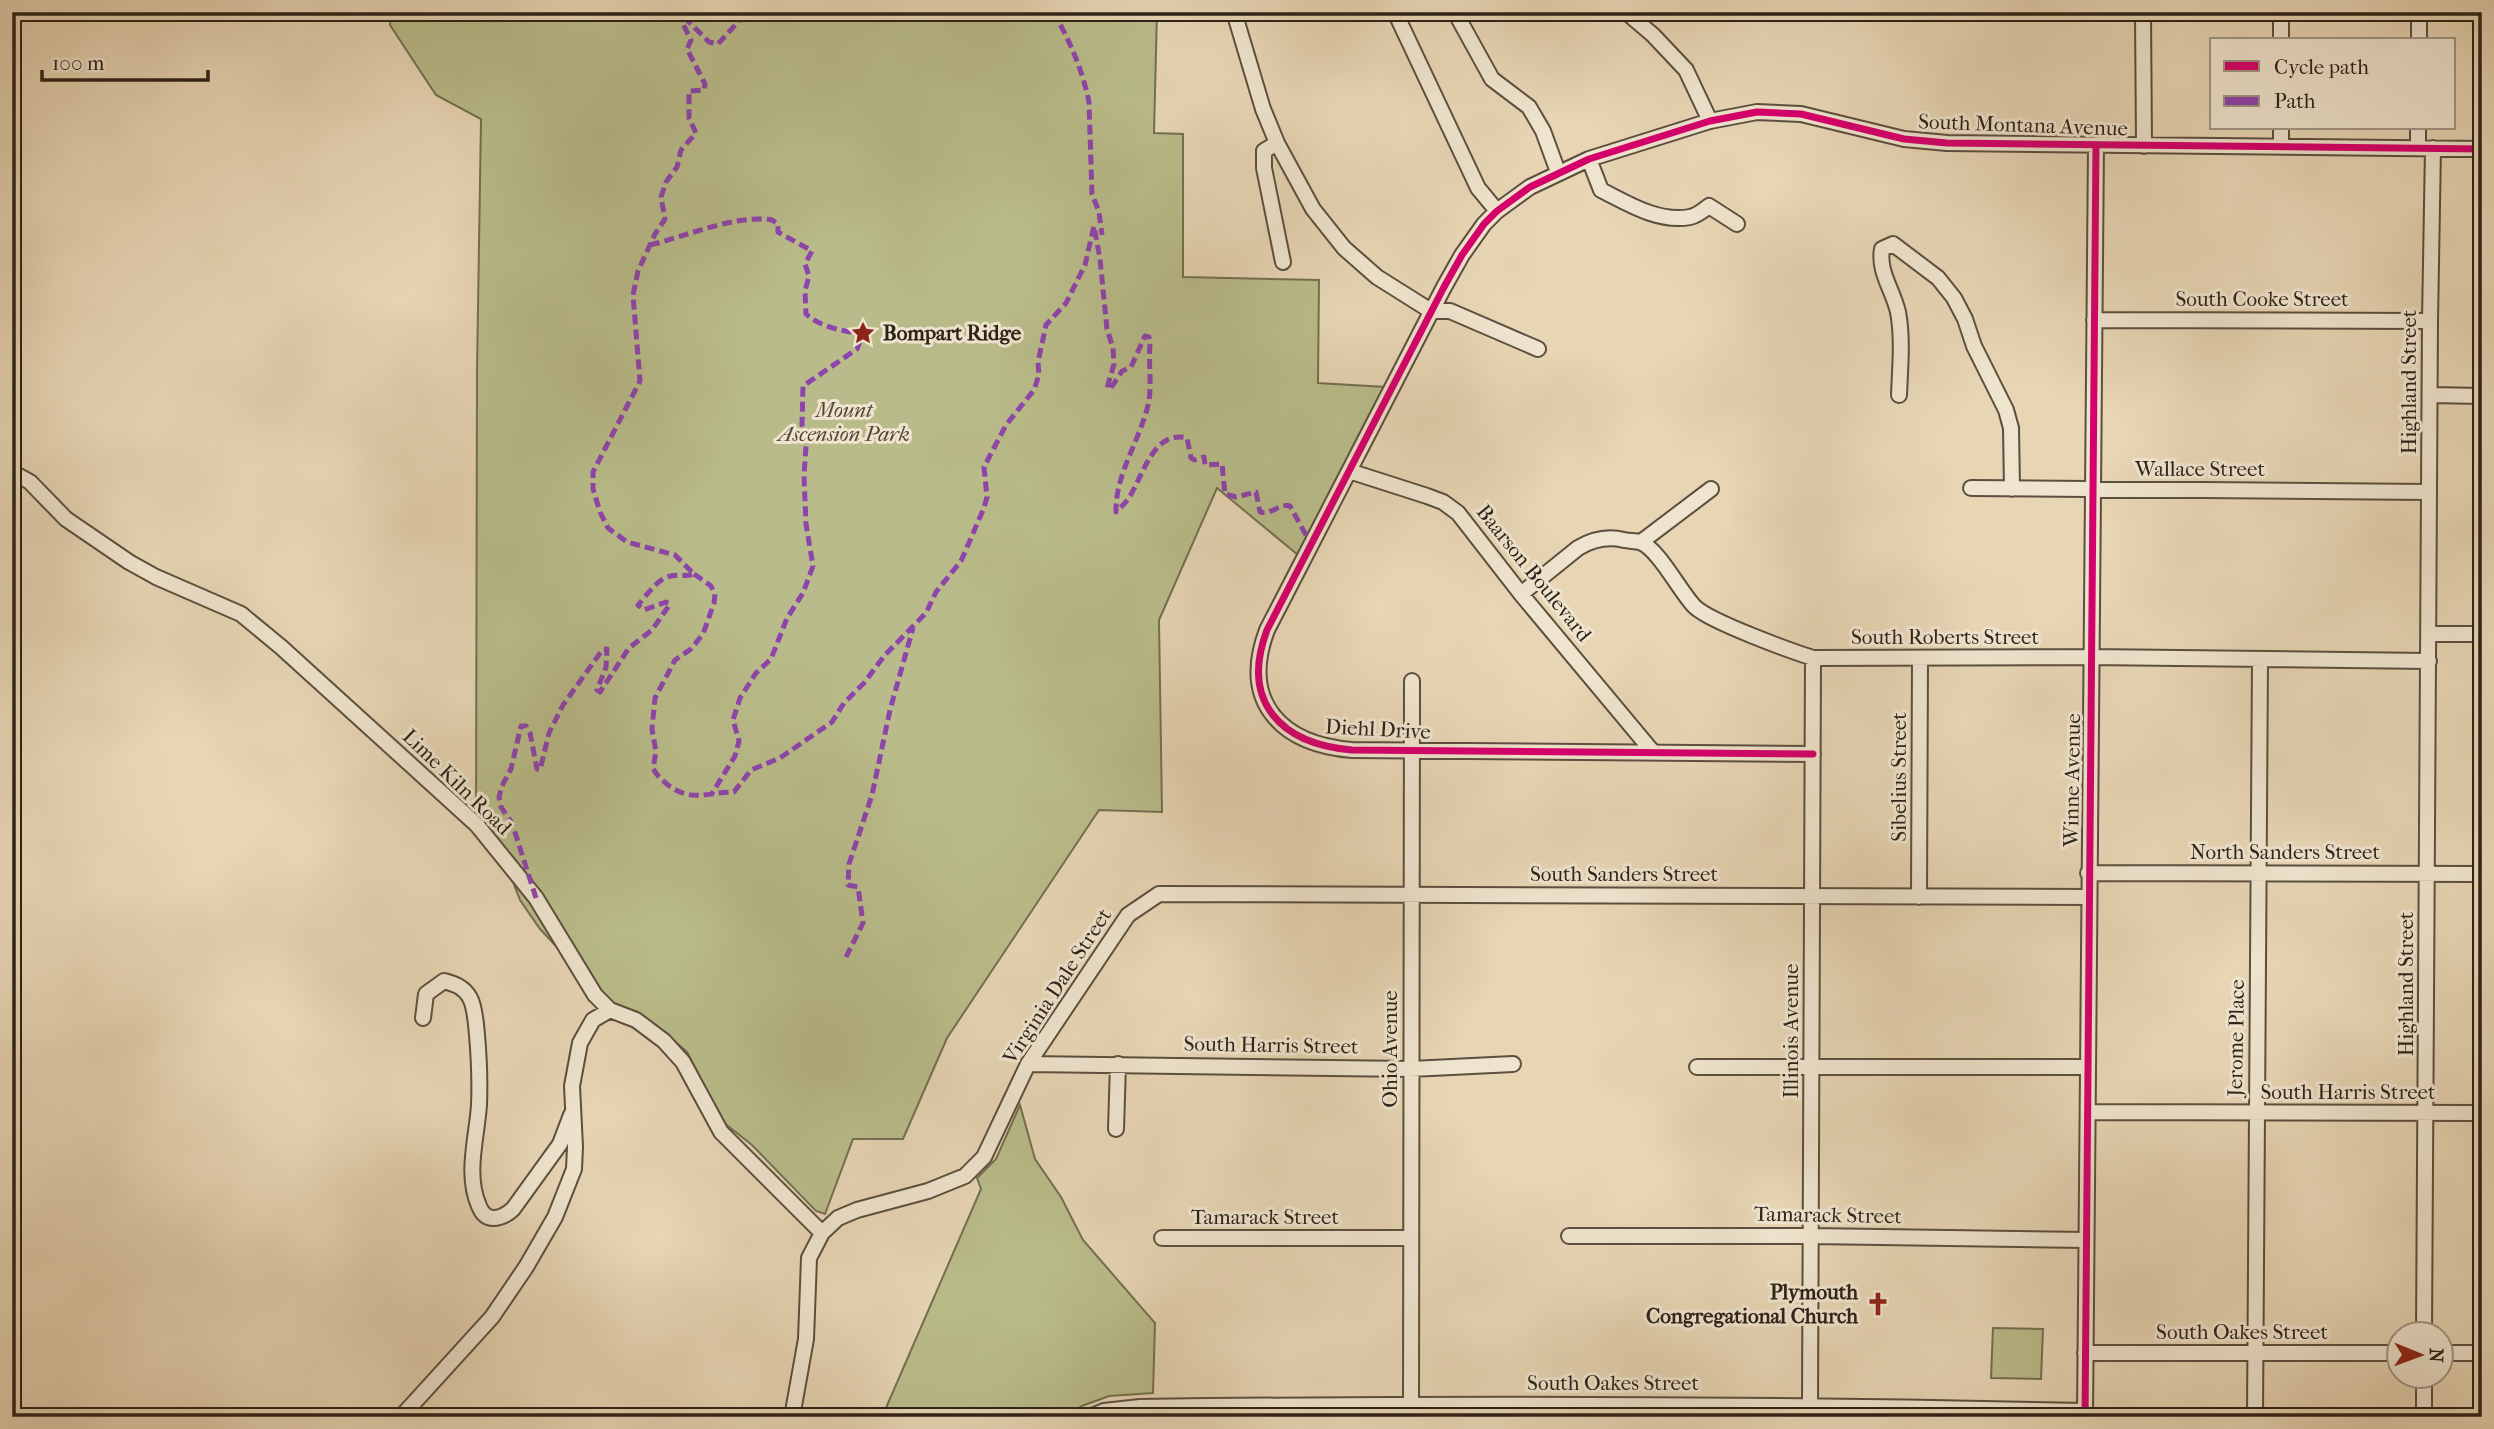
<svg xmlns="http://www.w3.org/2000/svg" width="2494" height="1429" viewBox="0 0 2494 1429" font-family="'IM FELL French Canon',serif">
  <rect width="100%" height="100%" fill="#e7d5b4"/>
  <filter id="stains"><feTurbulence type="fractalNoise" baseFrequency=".00286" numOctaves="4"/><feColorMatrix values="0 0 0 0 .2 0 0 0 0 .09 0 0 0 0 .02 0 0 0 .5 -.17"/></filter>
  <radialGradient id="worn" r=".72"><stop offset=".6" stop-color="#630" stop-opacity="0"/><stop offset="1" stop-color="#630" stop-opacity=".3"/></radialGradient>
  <path fill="#b9bc8a" stroke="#736f51" stroke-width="2" d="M391,12H1157L1154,133L1183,134V277L1319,280L1318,383L1385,387L1298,555L1217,488L1159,620L1162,812L1099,810L947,1038L903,1139H853L825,1214L816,1211L752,1145L723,1122L687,1052L656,1025L612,1006L540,929L520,900L507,866L476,832L477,371L481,119L436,95L390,25Z
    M1020,1105L1035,1159L1061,1197L1083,1240L1155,1323L1153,1393L1109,1396L1082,1406L1063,1417H882L981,1189L977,1178L996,1159Z
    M1993,1328L2043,1329L2041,1379L1991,1378Z"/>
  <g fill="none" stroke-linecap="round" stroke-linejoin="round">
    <g stroke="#5c4f3f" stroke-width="18">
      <path id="minor" d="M1234,12L1263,109L1277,143L1313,209L1344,248L1377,277L1431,311H1450L1538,349
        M1395,12L1478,188L1497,211
        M1455,12L1492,79L1529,107L1543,131L1558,172
        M1626,12L1653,35L1686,70L1710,121
        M2143,12L2144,146
        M2281,12V40
        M2419,40V12
        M1277,143L1264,151V168L1283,262
        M2281,147V128
        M2418,148V128
        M1589,159L1601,190C1627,203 1658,223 1690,217C1696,216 1704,210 1709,206L1737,224
        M2094,320L2430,321
        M1899,395C1900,368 1903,339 1898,312C1893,290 1878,272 1882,249L1893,244L1938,278L1954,298L1965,319L1974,346L2006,410L2011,428L2012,489
        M2430,395L2482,396
        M1349,471L1427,496L1443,502L1458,513L1521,594L1652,751
        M12,472L30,482L66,519L129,562L156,577L241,614L281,647L477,825L536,898L595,995L610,1010L636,1020L664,1041L683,1062L721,1132L822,1233
        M1971,488L2429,492
        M1641,542L1711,489
        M1521,594L1578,548C1593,539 1608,536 1624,540C1629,541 1635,541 1640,542C1659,549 1680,592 1695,607C1711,622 1791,651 1813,658L2091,657L2429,661
        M2430,634H2482
        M1813,754L1352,750C1281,744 1240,702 1267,630L1444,287L1462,255L1484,224L1497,211L1530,187L1589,159L1710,121L1757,112L1801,114L1904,139L1947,143L2482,149
        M2088,873L2482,874
        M1919,897L1920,658
        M423,1018L426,994L444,981C455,984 464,987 470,998C475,1007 476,1024 477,1035C479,1058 480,1081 479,1105C477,1137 465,1175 479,1206C486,1224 502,1219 513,1209L560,1144L571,1115
        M1028,1064L1411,1069L1513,1064
        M1697,1067H2087
        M2088,1112L2482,1113
        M1116,1129L1118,1064
        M1569,1236H1811L2086,1240
        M1162,1238H1411
        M2424,1334L2430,321L2433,148
        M2085,1353H2400
        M2442,1353H2482
        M1810,1406L1813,658
        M401,1417L492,1317L526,1267L555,1217L574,1169L575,1147L572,1086L580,1043L593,1020L610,1010
        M792,1417L806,1339L809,1258L822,1233L838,1218L857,1210L928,1191L965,1176L984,1157L1028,1064L1128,915L1159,894L2088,897
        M1089,1417L1104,1411L1140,1407C1455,1403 1770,1404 2085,1411
        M1411,1417L1412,681
        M2085,1417L2096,145
        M2255,1417L2260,661
        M2424,1417V1376"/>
    </g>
    <use href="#minor" stroke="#efe4ce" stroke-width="14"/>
    <path stroke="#8e44ad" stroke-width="5" stroke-dasharray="10 5" stroke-linecap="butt" d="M1053,12C1069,38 1083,72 1089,102L1092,194L1099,212L1102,235
      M684,17L709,42L718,44L747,12
      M650,245C687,236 736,214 772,220L778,224V232L812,251L805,264L809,276L805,291L806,314C820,327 844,332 863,333L857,349L803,386L802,425L806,446L804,476L806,524L813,566L803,593L787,618L771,659L756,673L740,698L733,720L739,741L735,756L711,795
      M694,574L711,586L715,594L714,603L703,634L691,649L675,660L655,698L652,729L656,752L653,768C656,775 662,780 668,785C693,803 707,792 734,792L751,770L780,758L832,722L844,703L864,683L885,655L926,613L936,592L961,561L984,508L987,497L984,467L1006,425L1034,390L1039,375L1038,362L1046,325L1066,303L1085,265L1094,226L1100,259L1107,329L1113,348L1114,364L1107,388H1111L1122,371L1131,367L1145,336L1149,337L1150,344C1148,365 1153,390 1147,409C1138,443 1115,476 1116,512C1121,507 1127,502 1130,496C1144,473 1154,430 1187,438L1191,458L1195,460L1204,457L1205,465L1222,464L1225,494L1236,497L1256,492L1260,512C1272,515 1279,503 1290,506L1311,544
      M536,898L512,823L501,807L499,797L502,786L511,769L521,726H526L530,733L537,769L540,770L549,733L563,705L603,649H607L606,667L597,690L600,692L629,648L652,630L670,604L666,602L644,610L638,605C646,596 659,577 671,576C680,574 686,577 694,574L675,555L627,542L608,528L600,512L593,489V472L640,381L633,295L638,271L655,234L665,219L661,197L666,182L677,167L681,150L696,133L689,118V91L704,90L705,84L687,49L691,40L677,12
      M846,957L863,923L858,887L848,885L849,864L872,795L890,710L913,628"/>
    <g stroke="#efe4ce" stroke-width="11">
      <path id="cycleway" d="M1813,754L1352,750C1281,744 1240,702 1267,630L1444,287L1462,255L1484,224L1497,211L1530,187L1589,159L1710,121L1757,112L1801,114L1904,139L1947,143L2482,149
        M2085,1417L2096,145"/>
    </g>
    <use href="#cycleway" stroke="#d6006c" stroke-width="7"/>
  </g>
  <defs>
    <g id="sight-bare" transform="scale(1.89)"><path d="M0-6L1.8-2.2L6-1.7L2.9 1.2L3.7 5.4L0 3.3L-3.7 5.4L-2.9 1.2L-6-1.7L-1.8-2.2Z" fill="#8f2418" stroke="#efe4ce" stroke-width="2.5" paint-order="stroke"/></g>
    <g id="church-bare" transform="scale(1.89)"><path d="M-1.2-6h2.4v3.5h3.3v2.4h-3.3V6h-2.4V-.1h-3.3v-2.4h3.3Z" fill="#8f2418" stroke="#efe4ce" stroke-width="2.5" paint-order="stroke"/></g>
  </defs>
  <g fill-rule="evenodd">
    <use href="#sight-bare" x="863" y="333"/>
    <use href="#church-bare" x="1878" y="1304"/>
  </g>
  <g text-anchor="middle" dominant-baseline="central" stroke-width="6" stroke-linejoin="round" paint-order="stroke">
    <g font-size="21" fill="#2d2218" stroke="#efe4ce">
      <text transform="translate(2023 125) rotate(2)">South Montana Avenue</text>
      <text x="2262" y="299">South Cooke Street</text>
      <text transform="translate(2409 382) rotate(-90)">Highland Street</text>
      <text x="2200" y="469">Wallace Street</text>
      <text transform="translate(1534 573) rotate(51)">Baarson Boulevard</text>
      <text x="1945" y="637">South Roberts Street</text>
      <text transform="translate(1378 729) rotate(3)">Diehl Drive</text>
      <text transform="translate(1899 777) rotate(-90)">Sibelius Street</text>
      <text transform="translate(2072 780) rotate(-89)">Winne Avenue</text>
      <text transform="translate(457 782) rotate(44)">Lime Kiln Road</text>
      <text x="2285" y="852">North Sanders Street</text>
      <text x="1624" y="874">South Sanders Street</text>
      <text transform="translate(2406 984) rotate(-90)">Highland Street</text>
      <text transform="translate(1057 986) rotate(-57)">Virginia Dale Street</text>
      <text transform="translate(1791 1031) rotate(-90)">Illinois Avenue</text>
      <text transform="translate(2236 1038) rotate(-89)">Jerome Place</text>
      <text transform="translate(1271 1045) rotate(1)">South Harris Street</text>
      <text transform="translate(1390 1049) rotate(-90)">Ohio Avenue</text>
      <text x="2348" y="1092">South Harris Street</text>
      <text transform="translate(1828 1215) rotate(1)">Tamarack Street</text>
      <text x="1265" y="1217">Tamarack Street</text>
      <text x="2242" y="1332">South Oakes Street</text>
      <text x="1613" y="1383">South Oakes Street</text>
    </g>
    <g font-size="21" font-weight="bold" fill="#2d2218" stroke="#efe4ce" text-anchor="start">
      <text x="883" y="333">Bompart Ridge</text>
      <text x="1858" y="1292" text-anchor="end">Plymouth<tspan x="1858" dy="24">Congregational Church</tspan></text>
    </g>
    <g font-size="21" font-style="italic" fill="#504834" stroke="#efe4ce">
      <text x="844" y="410">Mount<tspan x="844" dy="24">Ascension Park</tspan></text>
    </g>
  </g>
  <rect width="2494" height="1429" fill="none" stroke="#e7d5b4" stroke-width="42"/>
  <rect x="14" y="14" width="2466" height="1401" fill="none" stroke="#2d2218" stroke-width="3.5"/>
  <rect x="21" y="21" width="2452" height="1387" fill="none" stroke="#2d2218" stroke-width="2"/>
  <rect x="2210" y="38" width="245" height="91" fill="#efe4ce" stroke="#a19685" stroke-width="2"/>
  <rect x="2224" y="61" width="35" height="10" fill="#d6006c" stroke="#a19685" stroke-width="2"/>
  <text x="2274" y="74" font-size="21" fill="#2d2218">Cycle path</text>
  <rect x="2224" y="96" width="35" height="10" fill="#8e44ad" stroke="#a19685" stroke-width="2"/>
  <text x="2274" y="108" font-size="21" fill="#2d2218">Path</text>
  <g transform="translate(2420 1355) rotate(91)"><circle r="33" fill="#efe4ce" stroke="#a19685" stroke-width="2"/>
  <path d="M0-5L12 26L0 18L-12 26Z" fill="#8f2418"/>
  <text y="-10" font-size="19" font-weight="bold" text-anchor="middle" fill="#2d2218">N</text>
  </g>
  <path d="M42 70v10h166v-10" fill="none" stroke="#2d2218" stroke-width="3.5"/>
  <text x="52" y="70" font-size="21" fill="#2d2218" stroke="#efe4ce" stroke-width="5" paint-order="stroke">100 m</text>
  <rect width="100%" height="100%" filter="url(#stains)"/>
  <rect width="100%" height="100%" fill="url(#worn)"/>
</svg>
